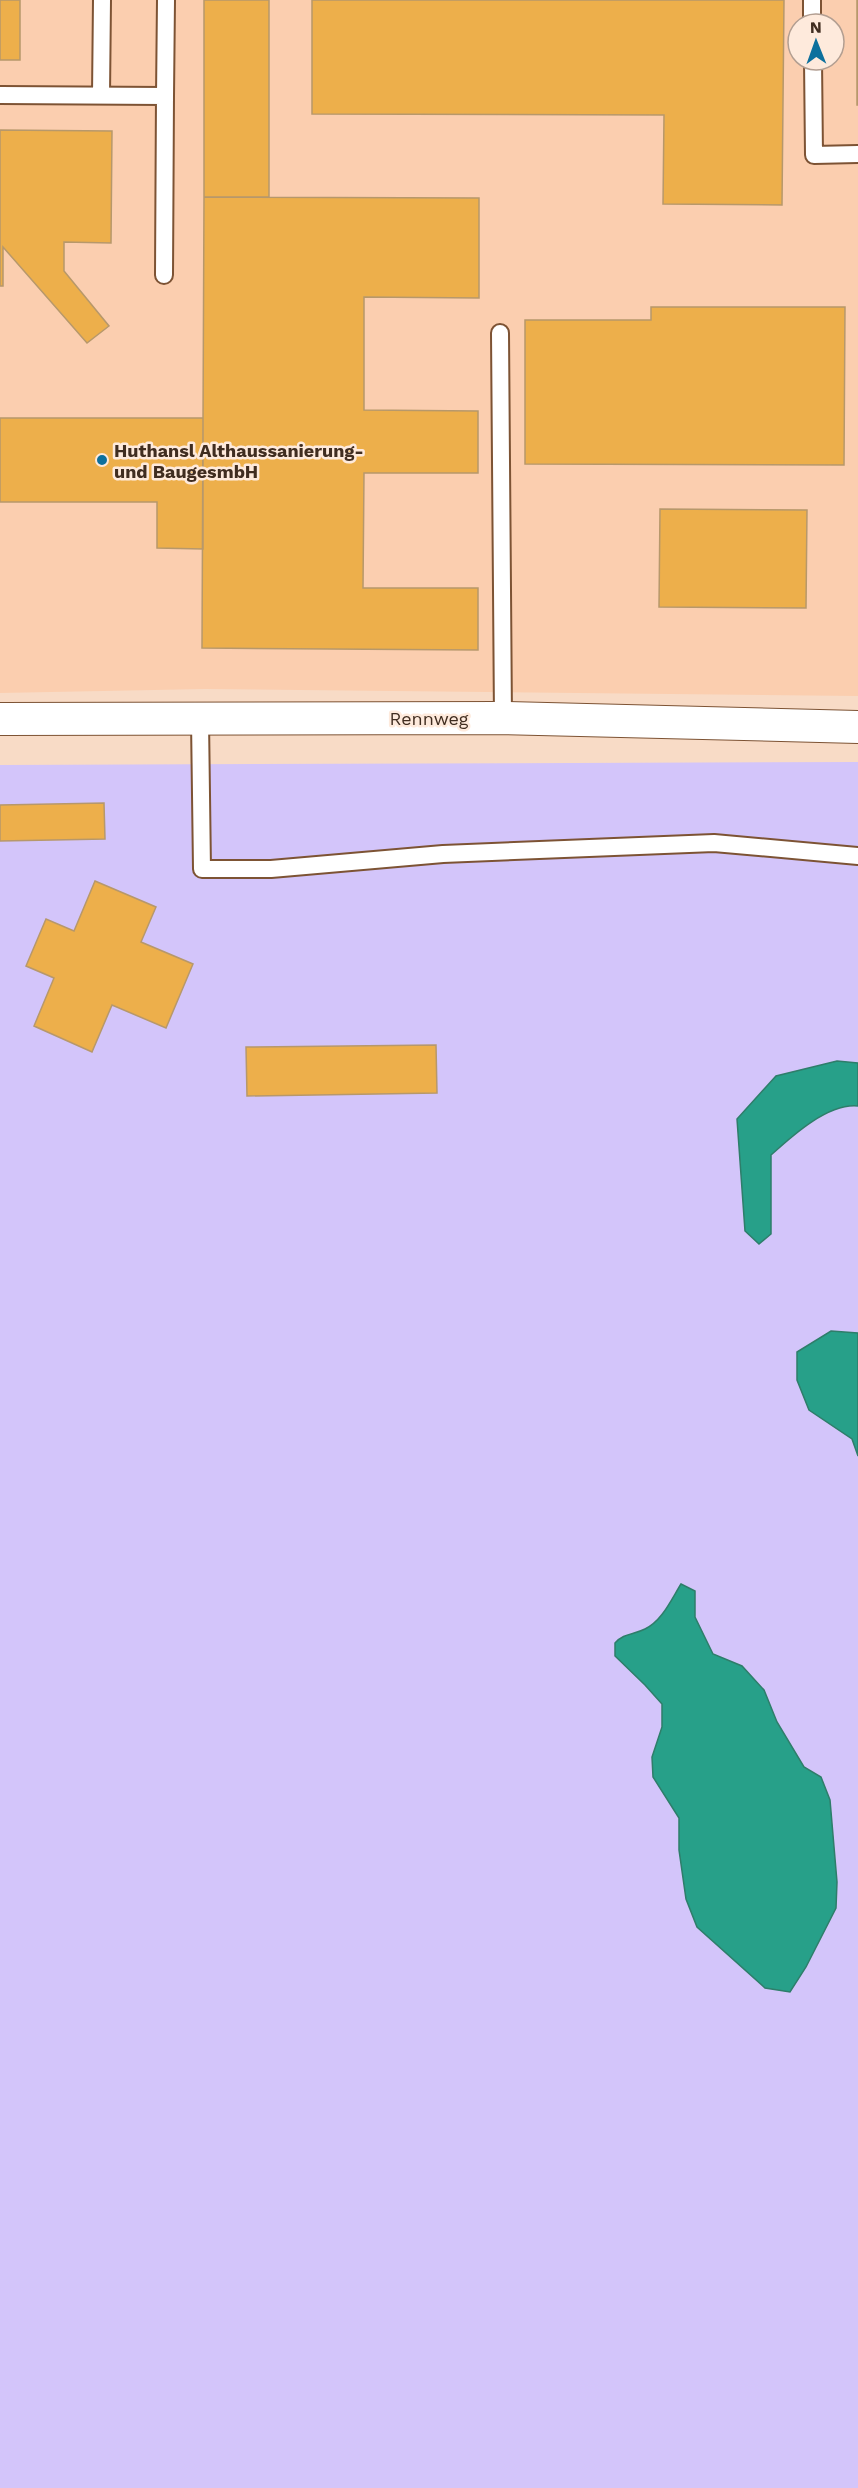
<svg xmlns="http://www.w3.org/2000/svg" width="858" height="2488" viewBox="0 0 858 2488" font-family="'Work Sans',sans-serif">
  <rect width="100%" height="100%" fill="#f8dbc6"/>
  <path fill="#fbceaf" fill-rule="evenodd" d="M0,0H858V696L205,689L0,693ZM798,24H834V60H798Z"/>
  <path fill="#d3c5fa" d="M858,762V2488H0V765Z"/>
  <path fill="#27a089" stroke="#2e7e6a" stroke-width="1.5" d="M837,1061L858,1063V1106C828,1103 792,1136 771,1155V1234L759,1244L745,1231L737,1119L776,1076Z
    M831,1331L858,1333V1456L852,1439L809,1410L797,1380V1352Z
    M681,1584L695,1591V1617L713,1654L742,1666L764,1690L777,1722L804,1767L821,1777L830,1800L837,1882L836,1908L806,1967L790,1992L765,1988L697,1927L686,1899L679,1850V1818L653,1777L652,1757L662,1727V1704L645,1685L615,1656V1643C624,1633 633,1635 645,1629C662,1621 671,1600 681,1584Z"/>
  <path fill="#edaf4b" stroke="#b7986b" stroke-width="1.5" d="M0,0H20V60H0Z
    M204,0H269V197H204Z
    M312,0H784L782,205L663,204L664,115L312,114Z
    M857,0H858V105H857Z
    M0,130L112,131L111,243L64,242V271L109,326L87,343L3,247V286H0Z
    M204,197L479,198V298L364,297V410L478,411V473H364L363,588H478V650L202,648Z
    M651,307H845L844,465L525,464V320H651Z
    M0,418H203V549L157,548V502H0Z
    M660,509L807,510L806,608L659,607Z
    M104,803L105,839L0,841V805Z
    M95,881L156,907L141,942L193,964L166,1028L112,1005L92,1052L34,1026L54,978L26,966L46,919L74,931Z
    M436,1045L437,1093L247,1096L246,1047Z"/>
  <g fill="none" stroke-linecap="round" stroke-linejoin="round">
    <g stroke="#7d5334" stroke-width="20">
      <path id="service" d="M812,0V24
        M813,60L814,155L858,154
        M0,95L165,96L166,0
        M101,95L102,0
        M164,275L165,96
        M500,333L503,718
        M200,720L202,869H271L443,854L714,843L858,856"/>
    </g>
    <g stroke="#7d5334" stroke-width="34">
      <path id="minor" d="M0,719L503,718L858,727"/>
    </g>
    <use href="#service" stroke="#fff" stroke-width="16"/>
    <use href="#minor" stroke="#fff" stroke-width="32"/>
  </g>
  <circle fill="#0d709d" stroke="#feeadc" stroke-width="2" cx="102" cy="460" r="6"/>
  <g text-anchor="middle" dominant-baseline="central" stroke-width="5" stroke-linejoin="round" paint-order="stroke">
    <g font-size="18" font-weight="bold" fill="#402d20" stroke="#feeadc" text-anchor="start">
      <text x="114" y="450">Huthansl Althaussanierung-<tspan x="114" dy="21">und BaugesmbH</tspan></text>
    </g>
    <g font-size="18" fill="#402d20" stroke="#feeadc">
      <text x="429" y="718">Rennweg</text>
    </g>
  </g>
  <g transform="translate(816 42) rotate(359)"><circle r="28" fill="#feeadc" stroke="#b29e91" stroke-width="1.5"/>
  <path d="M0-4.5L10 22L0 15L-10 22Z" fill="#0d709d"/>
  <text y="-9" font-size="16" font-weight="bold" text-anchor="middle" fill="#402d20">N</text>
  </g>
</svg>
